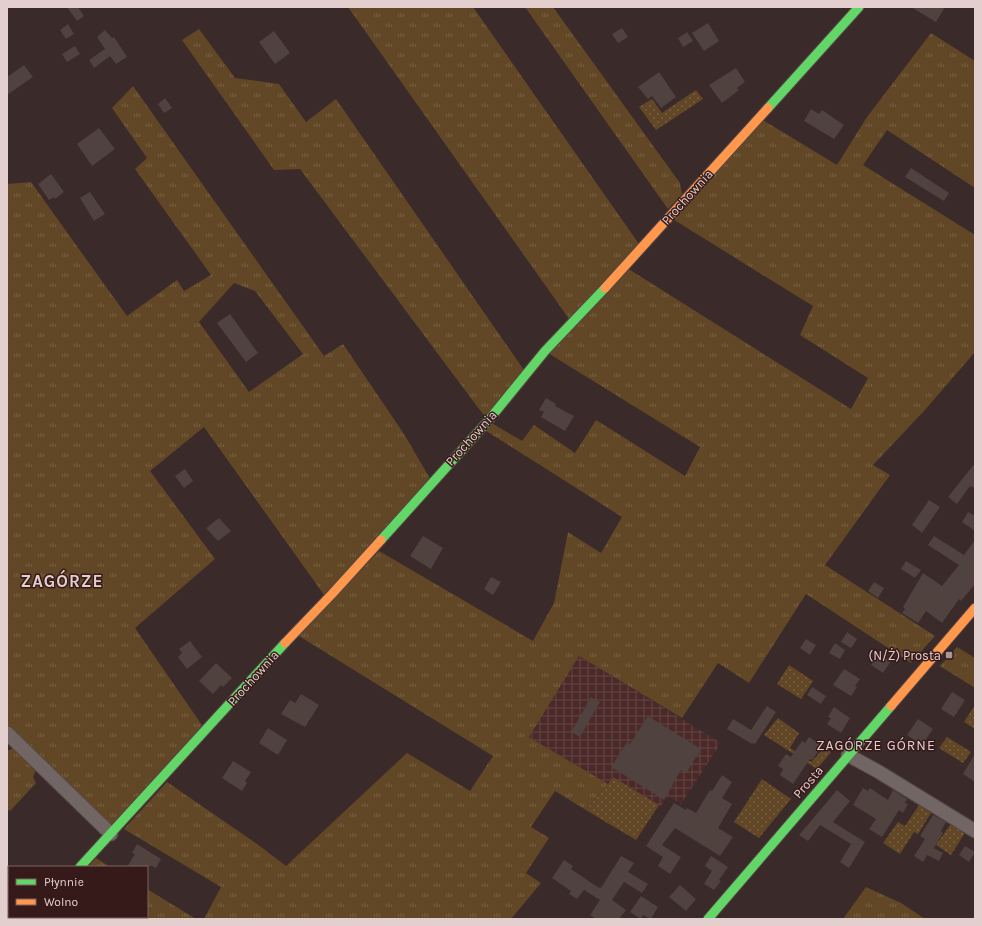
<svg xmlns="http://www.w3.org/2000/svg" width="982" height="926" viewBox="0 0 982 926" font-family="Karla,sans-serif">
  <defs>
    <pattern id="industrial-grid" width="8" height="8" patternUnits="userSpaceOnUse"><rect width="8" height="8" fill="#4a2928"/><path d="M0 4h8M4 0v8" fill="none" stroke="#644746"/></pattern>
    <pattern id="grass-tufts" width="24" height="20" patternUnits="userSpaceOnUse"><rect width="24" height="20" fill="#614725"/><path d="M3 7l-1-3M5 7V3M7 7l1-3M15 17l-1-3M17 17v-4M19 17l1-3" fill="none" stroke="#786043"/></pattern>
    <pattern id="garden-dots" width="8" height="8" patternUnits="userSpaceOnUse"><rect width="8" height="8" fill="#614725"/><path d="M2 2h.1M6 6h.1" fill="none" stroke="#786043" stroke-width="1.8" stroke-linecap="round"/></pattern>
  </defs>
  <rect width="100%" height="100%" fill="#3a2a2a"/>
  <path fill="url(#industrial-grid)" d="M579,656L721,743L681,804L668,796L661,806L613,777L608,784L529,737Z"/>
  <path fill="url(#grass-tufts)" fill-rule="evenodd" d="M348,7H473L639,244L572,323Z
    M525,7H553L680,183L682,194L668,209Z
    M199,29L235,78L279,84L306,122L336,99L526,373L488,421L300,169L274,170L182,40Z
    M931,33L975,61V188L887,130L863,165L975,235V352L924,411L873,465L890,475L825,565L935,636L911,663L806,594L749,683L718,663L682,718L579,656L529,737L608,784L586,810L555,791L531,827L549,838L526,873L541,883L511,919H204L221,887L124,829L167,782L257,844L286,866L407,753L470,791L493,756L299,636L379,551L533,641L554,603L568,532L601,553L622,517L483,429L490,422L522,441L534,425L575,453L596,420L685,476L700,447L548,353L627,268L851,409L868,378L800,335L813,306L671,218L761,119L837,165L867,117Z
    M133,86L324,356L343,344L404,434L432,482L327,599L204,427L150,471L215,559L135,628L206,731L111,834L7,733V184L31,182L127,316L177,280L184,291L211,275L135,169L147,158L112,108ZM234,283L255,291L303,354L249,392L199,322Z
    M957,647L975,658V688L940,666Z
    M14,748L36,770L33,777L36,783L10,811L7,809V751Z
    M96,858L110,867H88Z
    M866,887L901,903L925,919H843Z
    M147,889L196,919H40L41,917H147Z"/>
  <path fill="url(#garden-dots)" d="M696,90L703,99L656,130L639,107L652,99L662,113Z
    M789,665L813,681L801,699L777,684Z
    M975,705V729L964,722Z
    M778,718L799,733L790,748L811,762L824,748L831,752L817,769L764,735Z
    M947,737L971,752L963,763L939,748Z
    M613,777L659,805L636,840L586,810L608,784Z
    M762,779L791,799L759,838L734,822Z
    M919,805L931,813L918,834L914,832L900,854L883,843L898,822L905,826Z
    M952,822L966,831L951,855L936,845Z"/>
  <path fill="#4f423f" d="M67,7H78L84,16L77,21Z
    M911,7H945L936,22Z
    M708,23L719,41L704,51L692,33Z
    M68,24L74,34L66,39L60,30Z
    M622,28L628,37L618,43L612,34Z
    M105,30L112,38L114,37L127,57L116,64L110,56L94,68L89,60L105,49L97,37Z
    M274,31L290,53L275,64L259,42Z
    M687,32L693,41L683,47L678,38Z
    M75,46L80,54L67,62L62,54Z
    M24,65L33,77L7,95V77Z
    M736,68L745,82L737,88L739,90L722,103L709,85Z
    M659,72L676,97L661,108L652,96L648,99L638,87Z
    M165,98L172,108L164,113L158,104Z
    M811,109L819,114L822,110L844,125L834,139L804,121Z
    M99,128L115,149L92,166L77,144Z
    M911,168L949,193L944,201L905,177Z
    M51,174L64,192L55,199L54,197L49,200L38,184Z
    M90,192L105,214L94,221L80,198Z
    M230,314L258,353L246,362L217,323Z
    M546,398L556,404L555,406L574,416L565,431L541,417L544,412L539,410Z
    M975,463V488L970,486L957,504L948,497Z
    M185,469L193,481L184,488L175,476Z
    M929,500L940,507L922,533L912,525Z
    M968,512L975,516V531L962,522Z
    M219,518L231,531L218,541L206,528Z
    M423,536L443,548L431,569L410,556Z
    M934,536L964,555L975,540V584L961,601L959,599L942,623L926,611L918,623L902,613L905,609L903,607L923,573L942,586L959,565L928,545Z
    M906,561L921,570L915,578L901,569Z
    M491,577L501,582L493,595L484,589Z
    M874,582L884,588L878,598L868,591Z
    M847,632L857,639L851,648L841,642Z
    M806,639L816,645L810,655L800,648Z
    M190,641L202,657L187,669L178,657L182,653L179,649Z
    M835,643L845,650L840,659L829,653Z
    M879,652L891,661L883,673L871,665Z
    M216,663L232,678L223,687L221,685L213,694L199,681Z
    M844,669L860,679L855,686L857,687L851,696L833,685Z
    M812,687L826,696L821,704L807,695Z
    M952,692L965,700L954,717L941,709Z
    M301,694L319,705L305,727L281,714L290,700L295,703Z
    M591,697L600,702L580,737L571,732Z
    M767,706L776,712L755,744L753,743L752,744L727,729L733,719L751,730Z
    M834,707L850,718L841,733L827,724L831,718L828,717Z
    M648,716L701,749L697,758L696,757L687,772L681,770L664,800L611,767L627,742L630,744Z
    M918,719L933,729L922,745L907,735Z
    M268,728L287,740L278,755L259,743Z
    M809,737L822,746L812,760L810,759L793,784L780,775L783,769L778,766L786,754L791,757L802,741L805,743Z
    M975,754V782L963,774Z
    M233,761L251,772L245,781L247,783L242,791L222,778Z
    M722,775L732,782L722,798L732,804L718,828L733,837L720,856L675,828L662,845L681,857L670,874L658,866L663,857L646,846L674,803L686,810L687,808L696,813L710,790L712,791Z
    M863,788L868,791L870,788L888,800L893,790L907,799L905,803L908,804L903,813L899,810L882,837L869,829L876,819L853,805Z
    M837,790L850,801L833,822L865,842L849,868L840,862L851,844L820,825L808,841L799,835Z
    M933,815L946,822L941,831L943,833L934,848L943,853L939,861L927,855L923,862L914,856L925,839L920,836Z
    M137,844L161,859L156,868L152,866L127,867L135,854L132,853Z
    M965,846L975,852L969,862L959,855Z
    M621,856L634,863L628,872L648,884L642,893L624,882L612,900L626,910L619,919H596L590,915L600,900L584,890L577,899L569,894L571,891L552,878L564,860L573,866L571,869L599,888L600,887L601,888Z
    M711,856L728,867L719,880L721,881L714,890L704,884L712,871L705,866Z
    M680,885L696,899L686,911L669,897Z
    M641,896L658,907L651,919L643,915L641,919L630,912Z"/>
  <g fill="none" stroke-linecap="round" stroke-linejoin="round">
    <g stroke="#574848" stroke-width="15">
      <path id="street" d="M7,733L111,834
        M848,755L879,772L975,831
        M111,917L114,919
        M32,919L33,917"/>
    </g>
    <g stroke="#574848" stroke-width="11">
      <path id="fast" d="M768,108L859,7
        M381,540L488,421L545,351L605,288
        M80,867L285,643
        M708,919L891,706"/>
    </g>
    <g stroke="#574848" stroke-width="11">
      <path id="slow" d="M605,288L768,108
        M285,643L332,594L381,540
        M891,706L975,608"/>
    </g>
    <use href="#street" stroke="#726665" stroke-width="13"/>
    <use href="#fast" stroke="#63d668" stroke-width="9"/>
    <use href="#slow" stroke="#ff974d" stroke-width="9"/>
  </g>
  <rect fill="#a89595" stroke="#361a19" stroke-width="1.5" x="945" y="651" width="8" height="8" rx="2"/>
  <g text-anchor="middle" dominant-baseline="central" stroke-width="3" stroke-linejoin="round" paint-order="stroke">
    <g font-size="13" fill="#e3cfce" stroke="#361a19">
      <text transform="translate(687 197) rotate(-48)">Prochownia</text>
      <text transform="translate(471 438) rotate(-48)">Prochownia</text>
      <text transform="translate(253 678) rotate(-48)">Prochownia</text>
      <text transform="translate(808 782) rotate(-49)">Prosta</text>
    </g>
    <g font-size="13" fill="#e3cfce" stroke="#361a19" text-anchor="end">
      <text x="941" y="655">(N/Ż) Prosta</text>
    </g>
    <g font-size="14" letter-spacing="1" fill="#e3cfce" stroke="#361a19">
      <text x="876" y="745">ZAGÓRZE GÓRNE</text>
    </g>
    <g font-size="17" font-weight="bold" letter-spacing="1" fill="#e3cfce" stroke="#361a19">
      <text x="62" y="581">ZAGÓRZE</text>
    </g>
  </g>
  <rect width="982" height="926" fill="none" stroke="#e3cfce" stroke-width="16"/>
  <rect x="8" y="866" width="140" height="52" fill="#361a19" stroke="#7b6261"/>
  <rect x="16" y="879" width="20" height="6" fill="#63d668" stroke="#7b6261"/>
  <text x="44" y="886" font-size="12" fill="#e3cfce">Płynnie</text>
  <rect x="16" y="899" width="20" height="6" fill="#ff974d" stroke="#7b6261"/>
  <text x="44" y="906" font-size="12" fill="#e3cfce">Wolno</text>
</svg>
